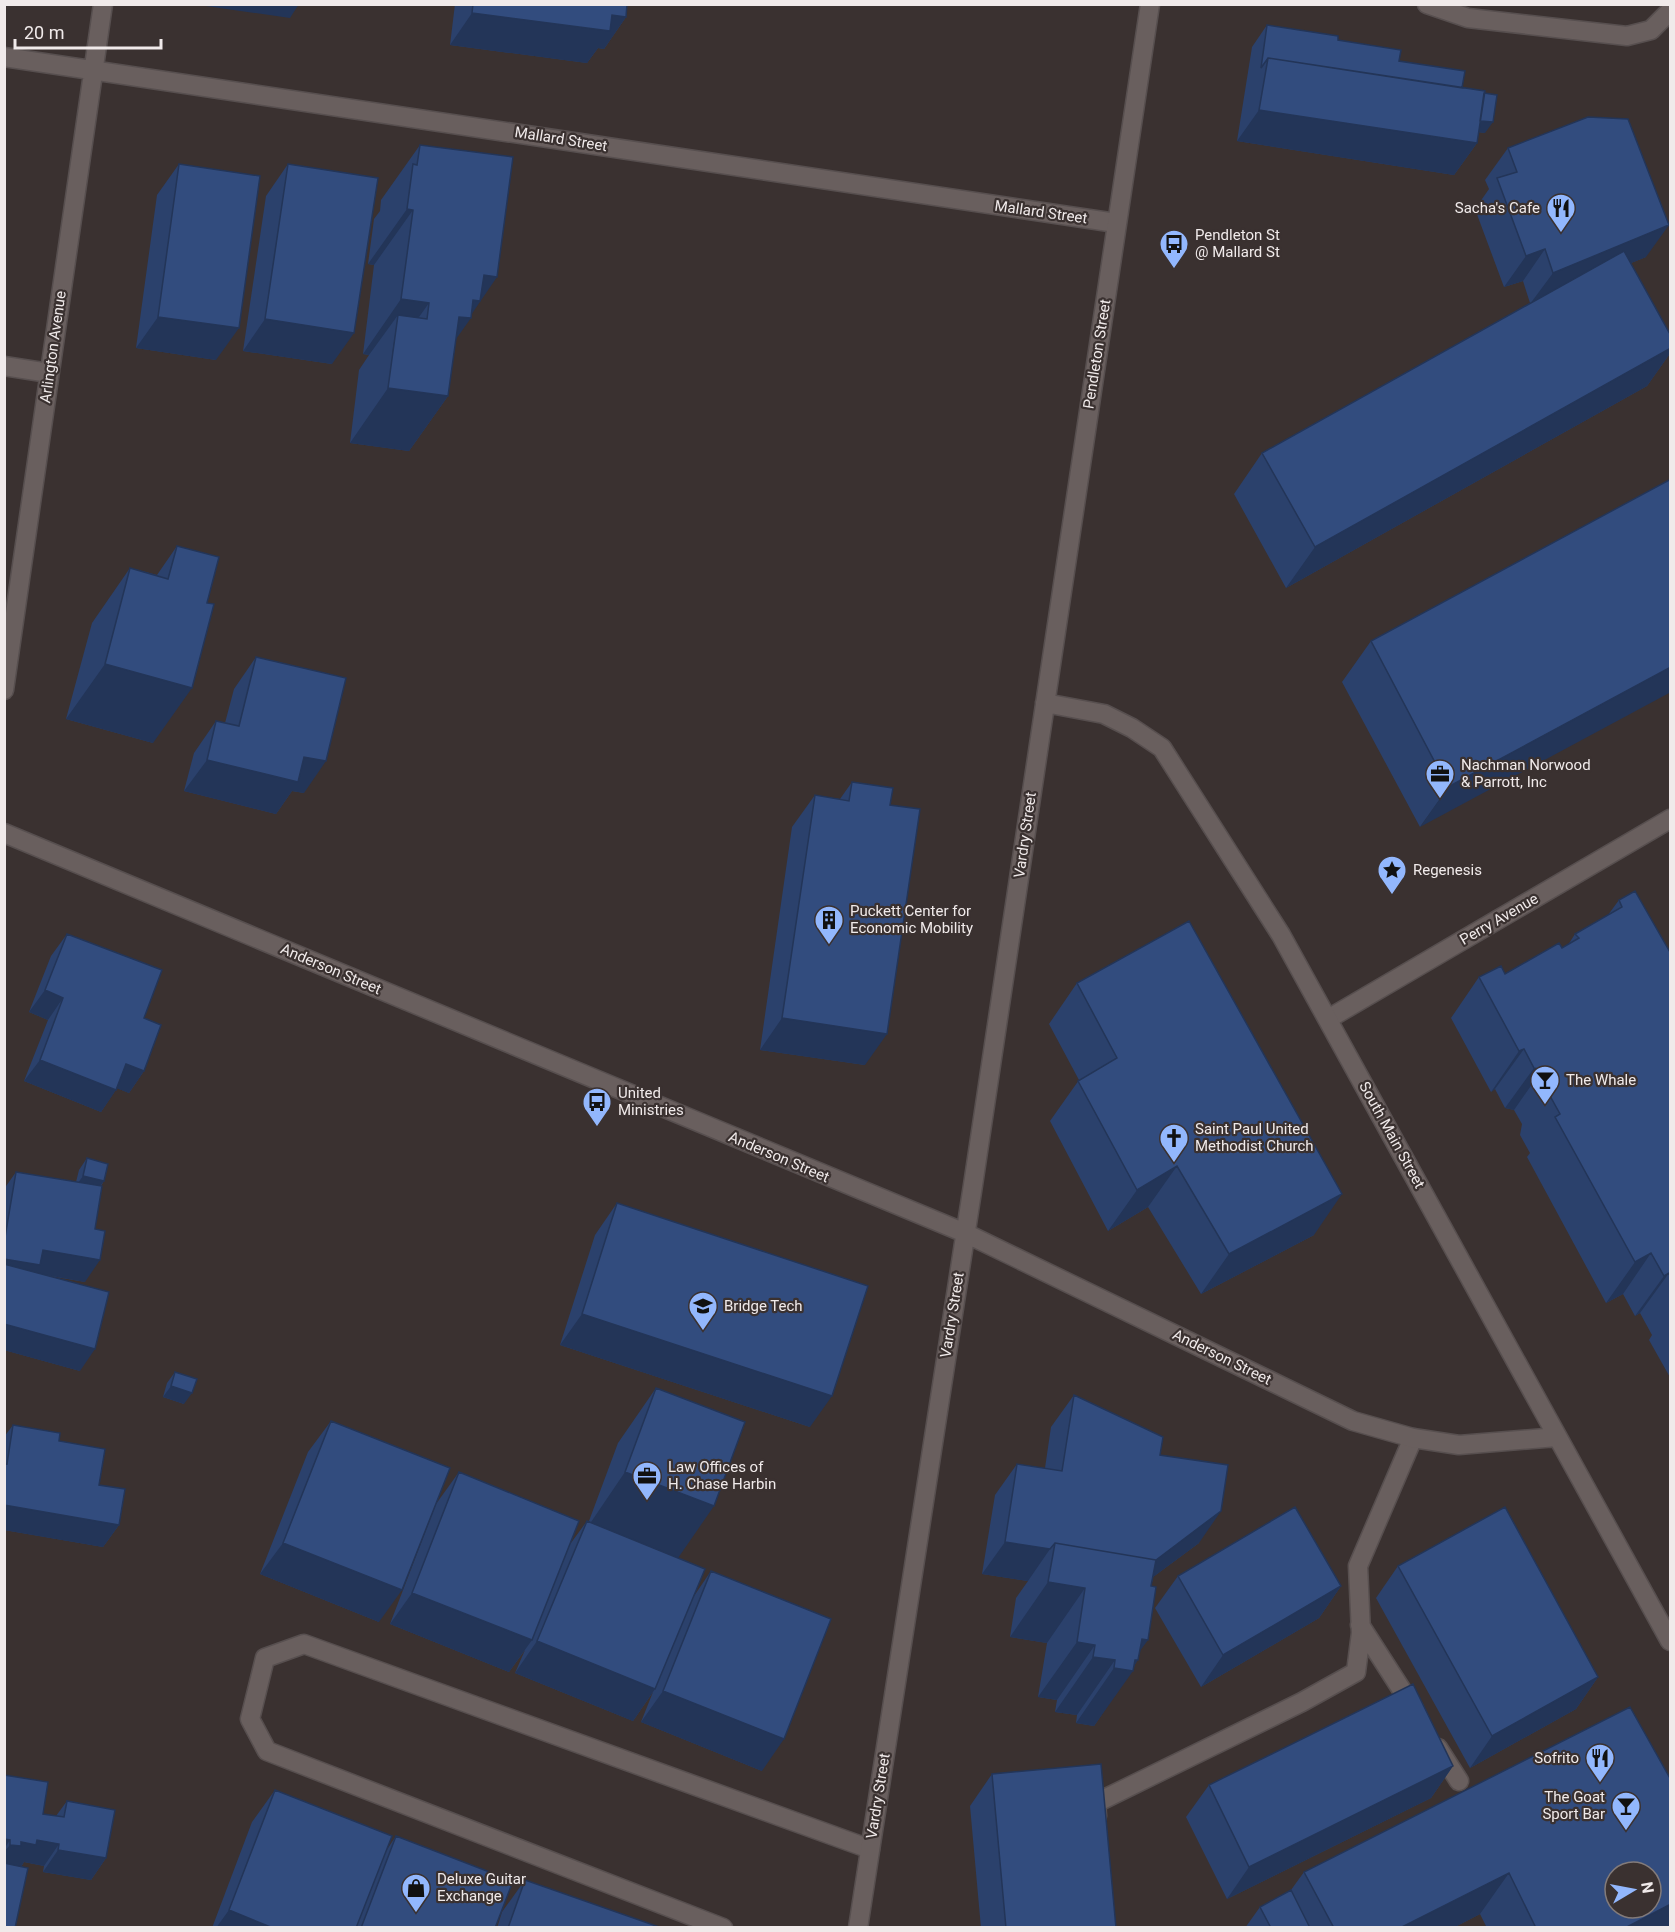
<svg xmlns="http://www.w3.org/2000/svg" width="1675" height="1932" viewBox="0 0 1675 1932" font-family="Roboto,sans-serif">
  <rect width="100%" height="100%" fill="#3a3130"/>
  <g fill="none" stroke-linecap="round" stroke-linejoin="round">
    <g stroke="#574f4f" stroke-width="21">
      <path id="lane" d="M1427,4L1468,18L1627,36L1651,30L1670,11
        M4,366L49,373
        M1360,1625L1414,1709
        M1438,1748L1459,1781
        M1097,1816L1096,1803L1302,1702L1356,1672L1361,1633L1358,1566L1413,1438
        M723,1928L267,1751L250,1719L265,1658L304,1644L870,1849"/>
    </g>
    <g stroke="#574f4f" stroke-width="21">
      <path id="street" d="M4,57L1116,223
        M4,690L103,4
        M1328,1019L1670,819"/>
    </g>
    <g stroke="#574f4f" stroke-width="21">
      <path id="secondary" d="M1045,703L1104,714L1132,728L1162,748L1281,935L1670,1641
        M4,833L965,1233L1353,1421L1413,1438L1459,1445L1557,1437
        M858,1928L973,1185L1150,4"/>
    </g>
    <use href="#lane" stroke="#695f5e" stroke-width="18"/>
    <use href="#street" stroke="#695f5e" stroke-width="18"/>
    <use href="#secondary" stroke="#695f5e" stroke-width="18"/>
  </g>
  <path fill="#2b416c" d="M455,4H627L626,17L604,49L598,48L587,63L450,45Z
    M1267,25L1338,40L1399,61L1462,88L1485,133L1478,132L1477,143L1454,175L1237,141L1252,47Z
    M420,145L471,314L455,340L448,396L409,451L350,443L359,370L369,355L363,354L374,265L368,264L374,219L380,211L381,200Z
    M1508,148L1646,257L1631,263L1671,336V352L1647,386L1286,588L1234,494L1262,453L1530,303L1523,281L1504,287L1475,209L1489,189L1485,180Z
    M179,164L216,360L136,348L157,195Z
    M288,164L332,364L243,351L266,196Z
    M1671,479L1420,827L1342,682L1371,641Z
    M177,546L153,743L66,719L92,623L130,568L157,575Z
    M256,657L304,793L292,791L276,814L184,791L194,753L216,721L225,723L234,689Z
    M852,782L890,805L865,1065L760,1050L792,827L815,795L840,799Z
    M1619,900L1671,954V1379L1649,1340L1652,1335L1640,1313L1635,1316L1623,1294L1606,1303L1527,1157L1530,1153L1520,1135L1522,1124L1514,1110L1505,1108L1495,1089L1491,1092L1451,1018L1479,977L1505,974L1562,948L1568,945L1575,934L1608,915Z
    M67,934L144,1018V1071L129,1093L117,1088L101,1112L24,1081L48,1020L29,1012L51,956Z
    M1077,983L1314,1235L1201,1294L1148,1207L1108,1231L1050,1121L1079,1080L1049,1024Z
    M87,1158L104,1181L101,1186L85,1282L50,1276L80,1371L4,1350V1189L16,1172L76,1182L79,1170Z
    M617,1203L810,1427L560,1345L595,1235Z
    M175,1372L184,1404L163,1397L167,1383Z
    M656,1388L678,1558L694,1596L711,1571L762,1771L641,1722L653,1692L633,1721L515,1673L525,1650L509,1672L390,1624L436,1504L459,1472L568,1547L587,1521H589L618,1443Z
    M1074,1395L1160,1455L1199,1543L1153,1577L1140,1651L1134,1667L1094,1726L1076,1723L1077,1715L1055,1712L1057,1700L1038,1697L1047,1643L1010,1637L1016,1598L1028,1581L982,1574L995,1495L1017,1464L1045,1468L1051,1427Z
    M331,1421L379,1622L260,1574L308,1452Z
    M13,1425L59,1441L99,1485L119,1525L103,1547L4,1530V1437Z
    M1398,1566L1598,1677L1576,1709L1470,1768L1376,1598Z
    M1178,1576L1341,1586L1319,1618L1201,1687L1155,1608Z
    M1630,1707L1671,1928H1487L1480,1914L1453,1928H1245L1260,1907L1291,1890L1304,1872Z
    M1453,1766L1431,1798L1227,1899L1186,1817L1209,1785Z
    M992,1774L1116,1928H981L970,1806Z
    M4,1775L43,1814L56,1816L67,1801L106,1858L91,1880L43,1872L44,1866L24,1862L21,1867L4,1928Z
    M275,1790L386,1851L396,1836L495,1928H212L252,1822Z
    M525,1880L662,1928H497L502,1912Z"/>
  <path fill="#233558" d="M192,4H299L290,18Z
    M472,13L612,15L626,17L604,49L598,48L587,63L450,45Z
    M1259,110L1477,143L1454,175L1237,141Z
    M1469,119L1493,122L1485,133L1461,130Z
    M407,209L413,210L374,265L368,264Z
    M1669,225L1646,257L1530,304L1553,273Z
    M1545,249L1523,281L1504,287L1526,256Z
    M484,275L497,277L469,318H471L432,373L449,330Z
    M401,299L429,303L392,355L398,315L369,355L363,354Z
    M158,317L239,328L216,360L136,348Z
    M265,319L354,333L332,364L243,351Z
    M1671,348V352L1647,386L1286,588L1315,547Z
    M388,388L448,396L409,451L350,443Z
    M105,664L192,688L153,743L66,719Z
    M1671,667V692L1420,827L1448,787Z
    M304,757L326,761L304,793L292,791L276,814L184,791L207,760Z
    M45,990L63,998L48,1020L29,1012Z
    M782,1018L887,1034L865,1065L760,1050Z
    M1524,1049L1495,1089L1491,1092L1519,1051Z
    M40,1060L116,1090L101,1112L24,1081Z
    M126,1064L144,1071L129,1093L111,1086Z
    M1534,1068L1542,1070L1514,1110L1505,1108Z
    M1177,1166L1148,1207L1108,1231L1137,1190Z
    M83,1176L104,1181L96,1192L75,1187Z
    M1342,1194L1314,1235L1201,1294L1229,1254Z
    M43,1250L100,1260L85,1282L35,1273L4,1284V1259Z
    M1651,1253L1623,1294L1606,1303L1635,1262Z
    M1669,1273L1640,1313L1635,1316L1664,1276Z
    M582,1314L832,1396L810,1427L560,1345Z
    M4,1324L95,1349L80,1371L4,1350Z
    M171,1386L192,1393L184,1404L163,1397Z
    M625,1472L714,1506L676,1561L587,1528Z
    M4,1505L119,1525L103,1547L4,1530Z
    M1221,1511L1199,1543L1126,1597L1085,1588L1047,1643L1010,1637L1048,1582Z
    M1005,1542L1050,1549L1028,1581L982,1574Z
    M283,1543L402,1590L379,1622L260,1574Z
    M1341,1586L1319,1618L1201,1687L1223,1655Z
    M412,1593L532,1640L509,1672L390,1624Z
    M1142,1639L1148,1640L1126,1670L1135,1660H1138L1131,1671H1133L1094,1726L1076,1723L1114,1668Z
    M537,1641L655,1689L633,1721L515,1673Z
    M1077,1642L1095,1645L1057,1700L1038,1697Z
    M1093,1657L1115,1660L1077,1715L1055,1712Z
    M1598,1677L1576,1709L1470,1768L1492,1736Z
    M663,1691L784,1739L762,1771L641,1722Z
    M1453,1766L1431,1798L1227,1899L1249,1867Z
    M4,1839L10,1840L4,1849Z
    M37,1840L59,1844L44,1866L24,1862L21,1867L4,1868V1852L10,1845Z
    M58,1850L106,1858L91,1880L43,1872Z
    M1509,1873L1480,1914L1453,1928H1400Z
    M1671,1904V1928H1625Z
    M229,1910L273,1928H216Z"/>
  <path fill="#324c7e" stroke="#233558" stroke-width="1.5" fill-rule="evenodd" d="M473,4H627L626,17L612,15L610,31L472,13Z
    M1267,25L1338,36V40L1401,50L1399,61L1465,71L1462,88L1268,58L1261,68Z
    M1268,58L1485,91L1477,143L1259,110Z
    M1484,93L1497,95L1493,122L1480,121Z
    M1588,117L1628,119L1669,225L1553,273L1545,249L1526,256L1497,178L1517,172L1508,148Z
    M420,145L513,157L497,277L484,275L480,301L473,300L471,318L459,317L448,396L388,388L398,315L427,319L429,303L401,299L413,210L407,209L413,164L417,165Z
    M179,164L260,176L239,328L158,317Z
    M288,164L378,178L354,333L265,319Z
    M1624,251L1671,336V348L1315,547L1262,453Z
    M1671,479V667L1448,787L1371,641Z
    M177,546L219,557L207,603L214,604L192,688L105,664L130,568L168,579Z
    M256,657L346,678L326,761L304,757L298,782L207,760L216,721L239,726Z
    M852,782L893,788L890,805L920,809L887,1034L782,1018L815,795L849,801Z
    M1635,891L1671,954V1276L1669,1273L1664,1276L1651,1253L1635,1262L1555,1117L1560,1114L1549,1094L1550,1084L1542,1070L1534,1068L1524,1049L1519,1051L1479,977L1501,966L1505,974L1559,943L1562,948L1579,938L1575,934L1622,907L1619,900Z
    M1189,921L1342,1194L1229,1254L1177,1166L1137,1190L1078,1081L1117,1058L1077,983Z
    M67,934L162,970L144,1018L161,1025L144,1071L126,1064L116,1090L40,1060L63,998L45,990Z
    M87,1158L108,1164L104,1181L83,1176Z
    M16,1172L102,1186L95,1229L105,1231L100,1260L43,1250L40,1265L4,1259V1243Z
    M617,1203L868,1286L832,1396L582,1314Z
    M4,1264L109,1292L95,1349L4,1324Z
    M175,1372L197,1379L192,1393L171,1386Z
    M656,1388L745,1422L714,1506L625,1472Z
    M1074,1395L1163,1437L1160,1455L1228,1465L1221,1511L1156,1560L1055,1543L1050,1549L1005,1542L1017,1464L1062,1471Z
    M331,1421L450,1468L402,1590L283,1543Z
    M13,1425L60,1433L59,1441L105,1449L99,1485L125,1489L119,1525L4,1505V1463L7,1464Z
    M459,1472L579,1521L532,1640L412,1593Z
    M1295,1507L1341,1586L1223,1655L1178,1576Z
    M1505,1507L1598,1677L1492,1736L1398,1566Z
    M587,1521L705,1569L655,1689L537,1641Z
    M1055,1543L1156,1560L1151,1586L1156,1587L1148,1640L1142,1639L1138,1660H1135L1133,1671L1114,1668L1115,1660L1093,1657L1095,1645L1077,1642L1085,1588L1048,1582Z
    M711,1571L831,1619L784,1739L663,1691Z
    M1413,1684L1453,1766L1249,1867L1209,1785Z
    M1630,1707L1671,1780V1904L1625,1928H1536L1509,1873L1400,1928H1334L1304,1872ZM1615,1872H1651V1908H1615Z
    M1101,1764L1116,1928H1006L992,1774Z
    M4,1775L48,1782L43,1814L64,1817L67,1801L115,1810L106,1858L58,1850L59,1844L37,1840L36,1845L21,1842V1846L10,1845V1840L4,1839Z
    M275,1790L392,1836L356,1928H273L229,1910Z
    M396,1836L513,1881L495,1928H361Z
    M4,1863L28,1868L15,1928H4Z
    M525,1880L662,1928H508Z
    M1291,1890L1310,1928H1271L1260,1907Z"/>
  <defs>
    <g id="restaurant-pin" transform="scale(1.5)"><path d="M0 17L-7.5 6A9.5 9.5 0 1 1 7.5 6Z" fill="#92b7fd" stroke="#3a3130"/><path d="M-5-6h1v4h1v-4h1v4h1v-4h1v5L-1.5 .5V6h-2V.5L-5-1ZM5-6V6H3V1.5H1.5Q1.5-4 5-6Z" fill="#111"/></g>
    <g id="bus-pin" transform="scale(1.5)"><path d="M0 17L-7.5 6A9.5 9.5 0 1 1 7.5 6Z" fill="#92b7fd" stroke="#3a3130"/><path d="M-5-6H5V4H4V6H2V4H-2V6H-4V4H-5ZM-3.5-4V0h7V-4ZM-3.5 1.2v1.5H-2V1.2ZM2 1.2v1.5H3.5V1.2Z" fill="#111"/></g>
    <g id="office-pin" transform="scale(1.5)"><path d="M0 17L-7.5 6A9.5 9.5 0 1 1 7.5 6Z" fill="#92b7fd" stroke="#3a3130"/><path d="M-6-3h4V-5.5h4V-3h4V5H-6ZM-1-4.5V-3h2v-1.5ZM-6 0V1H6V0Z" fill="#111"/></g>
    <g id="sight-pin" transform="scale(1.5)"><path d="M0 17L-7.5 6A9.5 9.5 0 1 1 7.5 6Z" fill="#92b7fd" stroke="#3a3130"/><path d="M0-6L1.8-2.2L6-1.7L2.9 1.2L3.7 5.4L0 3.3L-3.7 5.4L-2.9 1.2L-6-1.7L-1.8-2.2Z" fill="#111"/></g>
    <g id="building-pin" transform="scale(1.5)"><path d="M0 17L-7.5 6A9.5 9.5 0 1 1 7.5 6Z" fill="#92b7fd" stroke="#3a3130"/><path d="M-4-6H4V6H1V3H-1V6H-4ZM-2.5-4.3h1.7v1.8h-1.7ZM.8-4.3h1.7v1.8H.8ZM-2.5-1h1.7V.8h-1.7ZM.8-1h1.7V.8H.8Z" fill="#111"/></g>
    <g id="bar-pin" transform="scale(1.5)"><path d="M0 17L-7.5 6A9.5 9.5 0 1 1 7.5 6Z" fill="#92b7fd" stroke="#3a3130"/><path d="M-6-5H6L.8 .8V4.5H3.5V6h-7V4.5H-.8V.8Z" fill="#111"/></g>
    <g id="church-pin" transform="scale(1.5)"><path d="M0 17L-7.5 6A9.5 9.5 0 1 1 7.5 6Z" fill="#92b7fd" stroke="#3a3130"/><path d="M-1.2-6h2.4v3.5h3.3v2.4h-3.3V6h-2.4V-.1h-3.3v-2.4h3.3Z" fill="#111"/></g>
    <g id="school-pin" transform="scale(1.5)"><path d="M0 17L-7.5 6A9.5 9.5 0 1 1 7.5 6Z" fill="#92b7fd" stroke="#3a3130"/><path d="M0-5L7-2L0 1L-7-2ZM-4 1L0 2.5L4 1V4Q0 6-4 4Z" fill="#111"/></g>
    <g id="shop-pin" transform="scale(1.5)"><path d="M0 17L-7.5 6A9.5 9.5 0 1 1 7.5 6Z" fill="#92b7fd" stroke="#3a3130"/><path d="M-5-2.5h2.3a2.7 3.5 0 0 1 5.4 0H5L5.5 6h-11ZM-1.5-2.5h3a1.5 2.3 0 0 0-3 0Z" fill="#111"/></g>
  </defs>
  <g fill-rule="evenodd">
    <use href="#restaurant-pin" x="1561" y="208"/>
    <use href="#bus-pin" x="1174" y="244"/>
    <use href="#office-pin" x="1440" y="774"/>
    <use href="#sight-pin" x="1392" y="870"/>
    <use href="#building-pin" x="829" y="920"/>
    <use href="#bar-pin" x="1545" y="1080"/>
    <use href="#bus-pin" x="597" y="1102"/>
    <use href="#church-pin" x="1174" y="1138"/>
    <use href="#school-pin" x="703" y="1306"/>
    <use href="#office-pin" x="647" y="1476"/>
    <use href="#restaurant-pin" x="1600" y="1758"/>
    <use href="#bar-pin" x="1626" y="1806"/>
    <use href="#shop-pin" x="416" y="1888"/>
  </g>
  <g text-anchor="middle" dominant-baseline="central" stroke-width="4.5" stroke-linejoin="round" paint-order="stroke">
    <g font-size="15" fill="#f0eaea" stroke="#3a3130">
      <text transform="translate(561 139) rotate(9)">Mallard Street</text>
      <text transform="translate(1041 212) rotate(8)">Mallard Street</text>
      <text transform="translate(53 347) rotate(-82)">Arlington Avenue</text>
      <text transform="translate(1097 354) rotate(-81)">Pendleton Street</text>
      <text transform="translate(1025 835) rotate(-82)">Vardry Street</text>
      <text transform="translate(1499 919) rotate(-30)">Perry Avenue</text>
      <text transform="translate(331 969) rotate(23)">Anderson Street</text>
      <text transform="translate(1392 1135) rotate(61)">South Main Street</text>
      <text transform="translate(779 1157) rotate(23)">Anderson Street</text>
      <text transform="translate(952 1315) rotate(-81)">Vardry Street</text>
      <text transform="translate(1222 1357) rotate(26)">Anderson Street</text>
      <text transform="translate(878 1796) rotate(-81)">Vardry Street</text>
    </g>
    <g font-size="15" fill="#f0eaea" stroke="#3a3130" text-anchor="start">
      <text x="1540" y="208" text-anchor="end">Sacha's Cafe</text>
      <text x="1195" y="235">Pendleton St<tspan x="1195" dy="17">@ Mallard St</tspan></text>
      <text x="1461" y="765">Nachman Norwood<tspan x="1461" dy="17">&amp; Parrott, Inc</tspan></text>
      <text x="1413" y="870">Regenesis</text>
      <text x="850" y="911">Puckett Center for<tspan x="850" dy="17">Economic Mobility</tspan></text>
      <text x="1566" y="1080">The Whale</text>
      <text x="618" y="1093">United<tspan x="618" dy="17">Ministries</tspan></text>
      <text x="1195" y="1129">Saint Paul United<tspan x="1195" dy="17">Methodist Church</tspan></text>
      <text x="724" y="1306">Bridge Tech</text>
      <text x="668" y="1467">Law Offices of<tspan x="668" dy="17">H. Chase Harbin</tspan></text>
      <text x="1579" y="1758" text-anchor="end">Sofrito</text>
      <text x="1605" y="1797" text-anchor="end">The Goat<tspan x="1605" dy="17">Sport Bar</tspan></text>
      <text x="437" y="1879">Deluxe Guitar<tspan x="437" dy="17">Exchange</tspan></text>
    </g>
  </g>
  <rect width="1675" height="1932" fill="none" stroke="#f0eaea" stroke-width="12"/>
  <g transform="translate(1633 1890) rotate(80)"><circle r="28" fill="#3a3130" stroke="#837b7a" stroke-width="1.5"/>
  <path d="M0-4.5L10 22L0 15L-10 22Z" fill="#92b7fd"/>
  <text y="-9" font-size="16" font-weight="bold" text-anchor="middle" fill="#f0eaea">N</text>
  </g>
  <path d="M15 39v9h146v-9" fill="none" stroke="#f0eaea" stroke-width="3"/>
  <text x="24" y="39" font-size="18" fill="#f0eaea" stroke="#3a3130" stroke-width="4.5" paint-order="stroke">20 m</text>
</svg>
